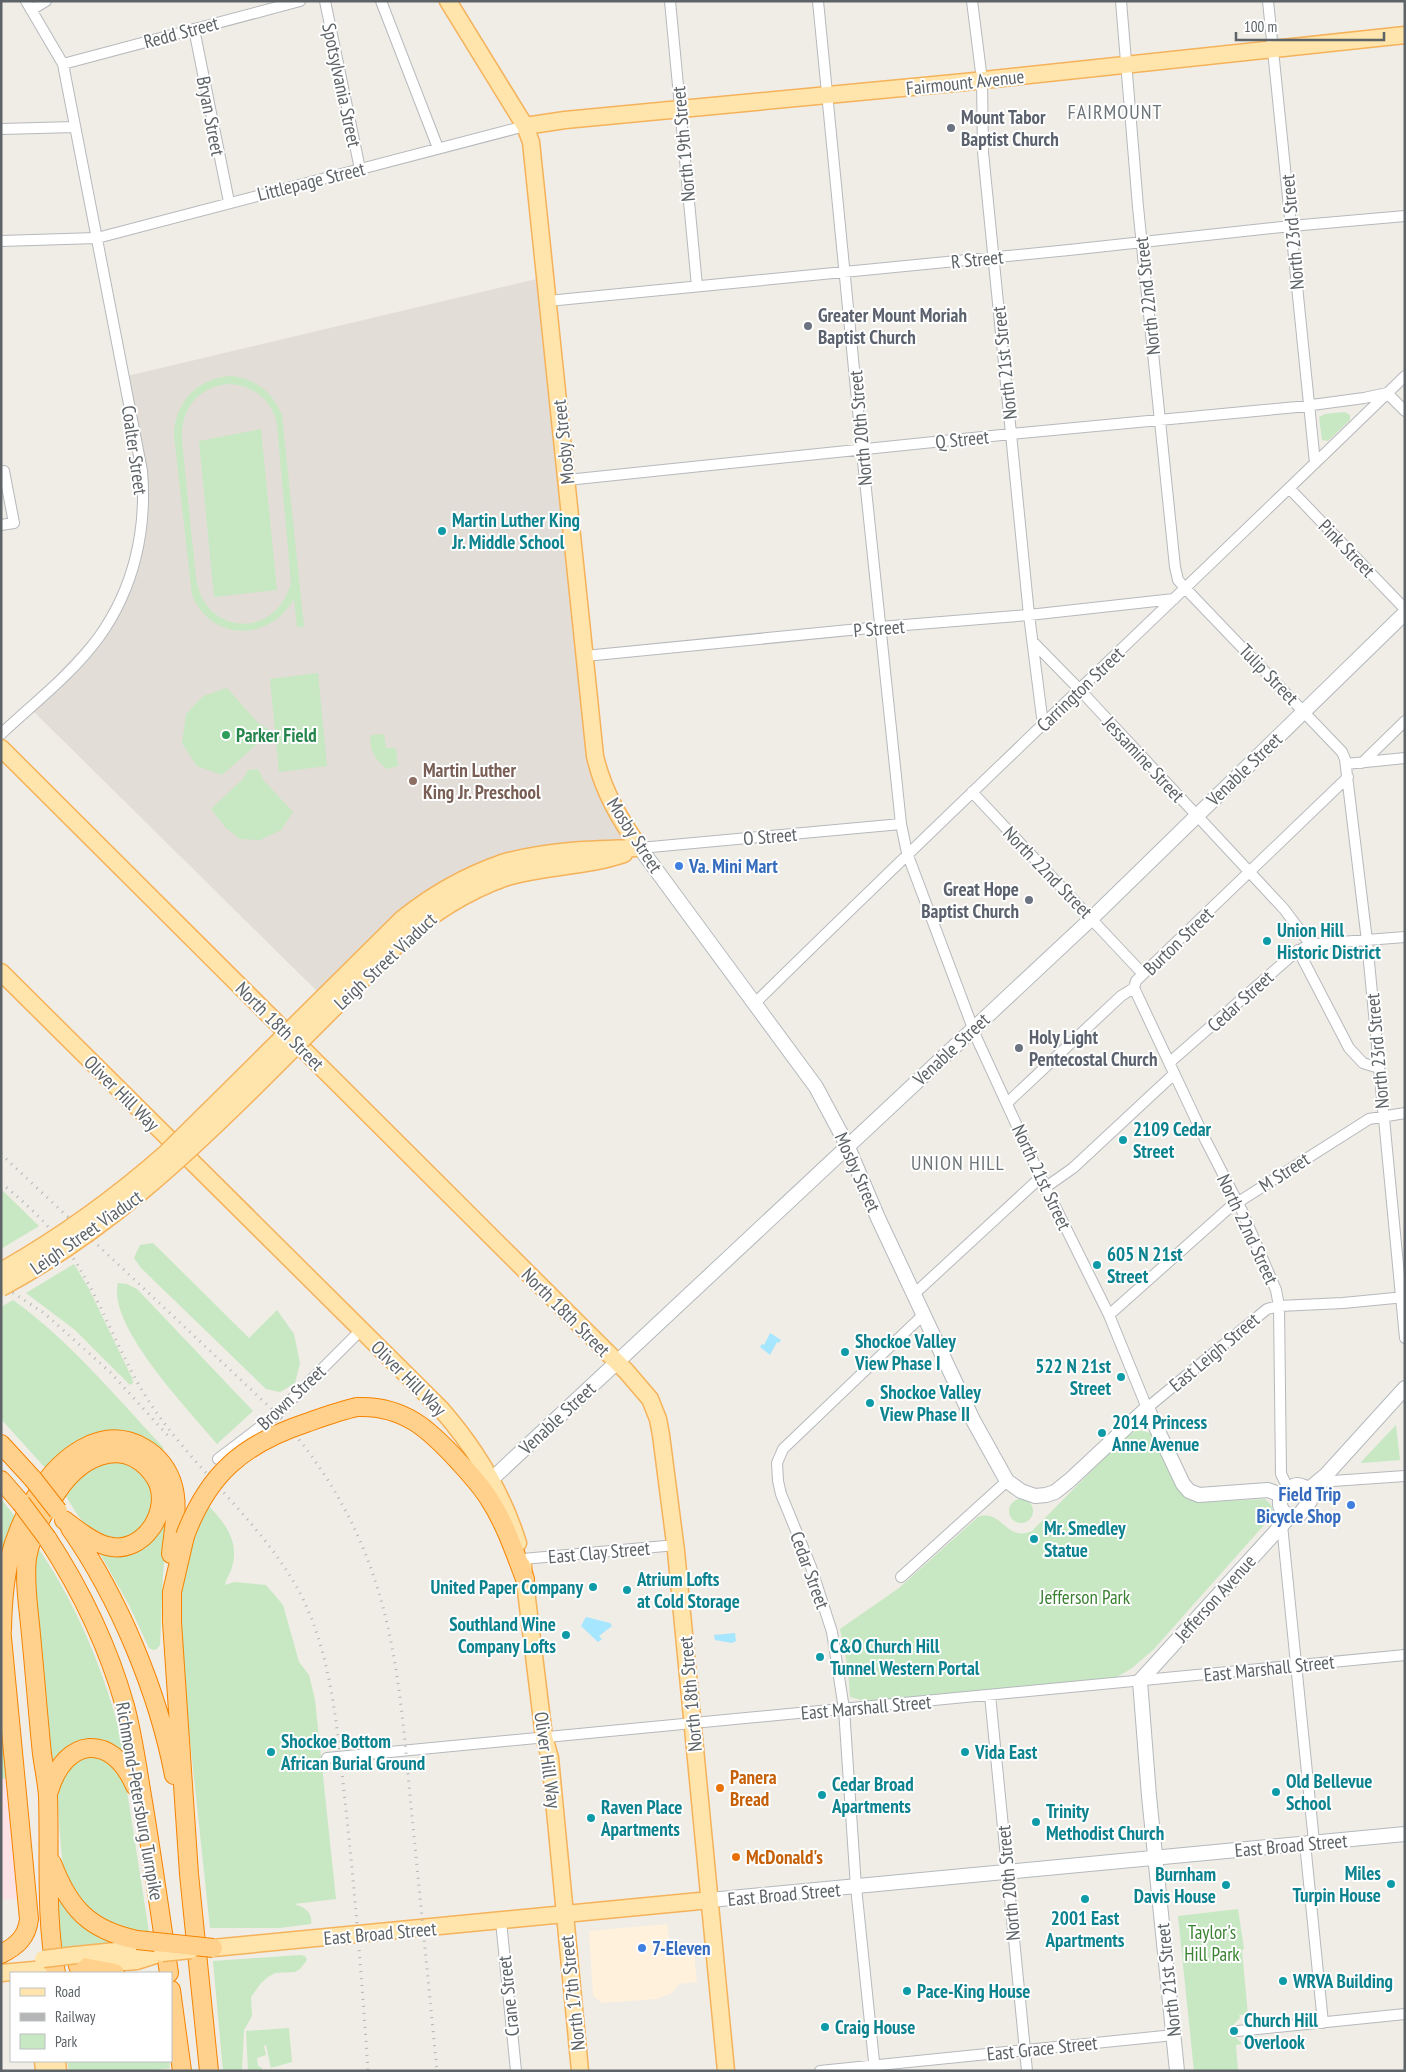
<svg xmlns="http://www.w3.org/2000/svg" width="1406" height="2072" viewBox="0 0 1406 2072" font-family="'PT Sans Narrow',sans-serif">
  <rect width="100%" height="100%" fill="#f0ece6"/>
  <path fill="#fff1dc" d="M667,1924L670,1947L675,1953L694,1954L697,1982L679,1984L672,1993L657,1999L602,2003L593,1996L589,1931Z"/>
  <path fill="#e2ddd6" d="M545,277L593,742L640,848L533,855L323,997L28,706L95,634L122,595L143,505L123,377Z"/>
  <path fill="#fce2e4" d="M1,1696L20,1898L1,1900Z"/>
  <path fill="#c7e8c2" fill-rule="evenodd" d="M232,376C256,379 273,393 282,415L304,627H297L294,599C270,641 212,643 192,595L174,436C174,403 198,377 232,376ZM227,384C252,384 273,400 277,425L291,583C276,640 204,636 196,578L182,441C180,411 196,388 227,384Z
    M1345,412L1350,415V420L1328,441L1322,440L1319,417L1325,414Z
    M261,429L277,590L214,597L199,441Z
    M318,673L327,766L279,772L270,679Z
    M227,688L257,722L268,729L267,740L256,745L222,775L197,766L182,743L186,714L203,696Z
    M384,734L386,748H396L398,766L387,769C376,761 368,749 371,735Z
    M258,769L264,781L293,812L281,830L260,840L240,839L225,827L211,809L243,779L248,770Z
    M1,1189L39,1226L1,1249Z
    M153,1243L249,1338L277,1310L294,1334L300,1363L295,1383L280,1392L266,1389L141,1268L134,1258L140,1245Z
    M74,1264L89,1289L132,1378L133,1383L130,1385L75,1330L26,1293Z
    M118,1283L127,1284L137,1289L253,1411L217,1444C190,1411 107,1326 118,1283Z
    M13,1300C70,1341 115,1396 163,1447L164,1457L158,1449L47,1470L1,1419V1307Z
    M1396,1425L1400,1460L1362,1463L1361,1462Z
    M1138,1430L1151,1433L1194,1498L1205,1502L1265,1499C1277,1508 1273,1515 1264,1525L1154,1649L1132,1668L1106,1684L881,1705L850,1697L848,1669L840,1629L899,1588L978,1517C1002,1508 1006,1543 1032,1531L1126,1436Z
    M111,1461C131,1462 145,1472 152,1491C153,1494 155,1499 155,1502C153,1528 125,1546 101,1537C85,1531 73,1507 64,1493C80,1477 89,1467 111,1461Z
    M1,1499L17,1519L1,1558Z
    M1009 1511a12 12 0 1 1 24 0a12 12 0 1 1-24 0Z
    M205,1502C223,1521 240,1539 232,1567C230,1574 226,1579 225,1585L234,1582L266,1585L283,1605L299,1662L309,1675L315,1700L336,1899L294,1904C304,1907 313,1912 311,1924L279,1928H210L180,1646V1577Z
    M169,1521L163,1573L160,1645L157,1649L153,1650L149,1648L129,1605L98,1550L151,1540L165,1523Z
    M38,1548C82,1612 108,1683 127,1758C101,1731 71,1733 50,1764L33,1586Z
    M1,1696L9,1778L1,1779Z
    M84,1757C109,1756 109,1760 125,1778L149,1932C117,1928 100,1923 79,1898C75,1894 70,1889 67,1884C62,1875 56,1795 59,1785C62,1773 74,1763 84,1757Z
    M55,1889L118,1943L60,1949Z
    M1238,1909L1244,1949L1242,1950L1248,2015H1239L1240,2018C1226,2030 1234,2035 1242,2044L1236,2045L1238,2071H1194L1178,1916Z
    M300,1955L305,1956L307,1960L300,1969L295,1972L275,1973L268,1977L261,1983L251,1997L252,2016L244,2030L242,2071H223L213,1961Z
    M289,2028L292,2062L271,2068L266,2045L264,2046L266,2055L257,2058L258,2066L262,2068V2071H248L246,2031Z
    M67,2061H169L170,2068L149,2071H69Z"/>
  <path fill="#a6e6ff" d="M770,1333L781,1340L779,1343L777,1342L770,1355L760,1347L762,1344L764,1345Z
    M586,1617L610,1623L612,1626L599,1636L602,1639L598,1642L581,1626Z
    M735,1633L736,1641L732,1643L715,1640L714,1635Z"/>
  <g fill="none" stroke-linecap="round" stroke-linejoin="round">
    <g stroke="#b6b9bc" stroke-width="12">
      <path id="street" d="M325,1L360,169
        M381,1L438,148
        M670,1L697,286
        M818,1L863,461L901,824L907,853L977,1039L1040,1176L1109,1315L1147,1408L1267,1309L1279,1306L1343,1303L1405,1297
        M972,1L982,80L983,152L1029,615L1043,725
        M1121,1L1138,207L1175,567L1178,580L1185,588L1342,752L1345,759L1367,941L1405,1338
        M1268,1L1315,463
        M31,10L46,1
        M194,29L229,202
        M63,64L300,1
        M1,129L75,127
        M1,241L97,238L525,126
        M548,301L1069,250L1291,226L1405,216
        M1,472L4,471L14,523L1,525
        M567,480L1011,434L1297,407L1364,398L1387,393L1405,411
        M1289,488L1405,609
        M1033,642L1080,690L1284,909L1311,945
        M585,656L880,627L1029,615L1174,599
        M1,734C34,703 72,674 99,637C134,588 147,530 142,471L63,64L26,1
        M1362,763L1405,721
        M1346,764L1405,758
        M972,792L1143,974
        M640,848L901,824
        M1298,950L1349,1048L1363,1063L1379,1068
        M1134,988L1206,1141L1242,1211L1276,1290L1279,1306L1281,1474L1288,1488
        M755,1003C970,792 1189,586 1405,376
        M1169,1063L1290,957L1303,948L1315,944L1405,937
        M1007,1103L1121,996L1134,988L1136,981L1143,974L1348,777
        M1046,1187L1073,1168L1174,1074
        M913,1295L1041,1177
        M1109,1315L1229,1208L1369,1119L1405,1113
        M218,1459L277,1414L361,1330
        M1318,1482L1405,1476
        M1282,1525L1314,1842
        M523,1559L676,1545
        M901,1577L1007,1481
        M990,1695L1027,2071
        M327,1758L1405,1655
        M1305,1843L1323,2023
        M501,1921L516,2071
        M1238,2031L1405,2014
        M820,2071L1174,2035
        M875,2071L856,1887L844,1709L832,1632L811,1567L781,1494L778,1481L777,1463L783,1449L923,1315"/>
    </g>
    <g stroke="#b4b9bd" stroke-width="16">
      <path id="secondary" d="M640,848L816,1087L847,1145L878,1218L973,1420L1007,1481L1021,1491L1035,1496L1046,1495L1055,1492L1070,1480L1147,1408L1183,1484L1189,1491L1199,1495L1268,1490L1281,1495
        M492,1479L1092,918L1405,613
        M1297,1485C1307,1486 1311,1492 1310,1501L1300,1514L1291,1516C1271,1509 1281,1488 1297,1485Z
        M1308,1490L1326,1475L1405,1388
        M710,1900L1405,1834
        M1177,2071L1149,1796L1140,1681L1290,1516"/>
    </g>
    <g stroke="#f5b25a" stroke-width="19">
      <path id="primary" d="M448,1L525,126L531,142L595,756C603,791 620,820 640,848
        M525,126L565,120L965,82L1405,35
        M1,748L626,1371L650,1399L658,1419L661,1435L676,1551L726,2071
        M502,863C548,850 593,849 640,848
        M507,877C545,866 586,867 624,854
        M1,972L441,1409C476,1449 502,1492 518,1543
        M523,1566L544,1737L550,1758L580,2071
        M213,1948L710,1900
        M76,1955L136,1949L155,1952
        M88,1965L137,1961L162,1953
        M1,1973L45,1969
        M43,2061L44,2071
        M57,2061L58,2071"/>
    </g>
    <g stroke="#f58300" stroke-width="20">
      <path id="highway" d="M357,1407C404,1405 430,1430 460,1463C471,1475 483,1488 491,1502C506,1526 515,1553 525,1579
        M1,1444L33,1479
        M1,1480L21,1503
        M70,1528C119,1598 158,1692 174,1775
        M185,1536L172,1592V1622L189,1874L209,2071
        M47,1538C81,1590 108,1646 125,1706C133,1736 137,1766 142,1796C152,1855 160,1914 169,1973
        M1,1627L29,1919C27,1937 17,1946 1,1954
        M2,1630C3,1577 9,1539 38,1493C60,1458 102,1423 144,1448C158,1456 169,1470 173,1486C179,1507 173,1532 171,1554
        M49,1791C65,1737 112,1732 135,1786
        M52,1863C69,1908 89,1930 137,1940
        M78,1966L115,1973
        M56,1973C45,1915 50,1855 48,1796C47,1782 44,1768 42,1754C38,1715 35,1675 31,1635C29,1610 24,1584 27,1558C31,1535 44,1511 57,1492C69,1474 86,1458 108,1454C128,1450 146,1462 156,1479C173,1510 143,1556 107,1546C91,1542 77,1529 64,1520
        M171,1990L182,2071"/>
    </g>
    <use href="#street" stroke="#fff" stroke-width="10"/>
    <use href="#secondary" stroke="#fff" stroke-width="14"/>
    <use href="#primary" stroke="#ffe5ab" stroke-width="16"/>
    <use href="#highway" stroke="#ffd18d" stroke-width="18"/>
    <path stroke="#b4b5b6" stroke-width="3" stroke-dasharray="1 6" stroke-linecap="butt" d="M1,1154L277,1414C323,1463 359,1526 378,1590C401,1664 405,1749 413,1826C421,1907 429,1989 437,2071
      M1,1183C33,1209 64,1239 84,1276C107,1316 123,1361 148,1400C190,1465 255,1516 295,1584C332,1648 337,1729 345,1801C355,1891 362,1981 368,2071
      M1,1285L44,1313L110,1372L171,1439"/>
    <g stroke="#f5b25a" stroke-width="19" stroke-linecap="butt">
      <path id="primary-bridge" d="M1,1271C61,1237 115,1198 166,1153L402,919C433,894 465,876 502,863
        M1,1288C105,1232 186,1156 269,1073C312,1030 355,987 397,945C430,914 465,892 507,877
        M162,1953L191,1950
        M43,1959L76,1955"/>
    </g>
    <g stroke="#f58300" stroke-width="20" stroke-linecap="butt">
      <path id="highway-bridge" d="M33,1479L58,1511
        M21,1503L47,1538
        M185,1536C208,1474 243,1444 306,1423C323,1417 339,1411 357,1407
        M137,1940L213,1948"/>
    </g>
    <use href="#primary-bridge" stroke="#ffe5ab" stroke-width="16"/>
    <use href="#highway-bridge" stroke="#ffd18d" stroke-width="18"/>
  </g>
  <g fill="#6b7280" stroke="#fff" stroke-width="2">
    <circle cx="951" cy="128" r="5"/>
    <circle cx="808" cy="326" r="5"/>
    <circle cx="1029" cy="900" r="5"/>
    <circle cx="1019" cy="1048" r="5"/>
  </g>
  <g fill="#0f9aa8" stroke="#fff" stroke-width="2">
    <circle cx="442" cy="531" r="5"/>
    <circle cx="1267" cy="941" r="5"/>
    <circle cx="1123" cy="1140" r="5"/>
    <circle cx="1097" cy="1265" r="5"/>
    <circle cx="845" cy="1352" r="5"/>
    <circle cx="1121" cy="1377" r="5"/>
    <circle cx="870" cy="1403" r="5"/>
    <circle cx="1102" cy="1433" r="5"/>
    <circle cx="1034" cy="1539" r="5"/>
    <circle cx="593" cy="1587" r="5"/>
    <circle cx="627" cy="1590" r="5"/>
    <circle cx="566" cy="1635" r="5"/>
    <circle cx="820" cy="1657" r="5"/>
    <circle cx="271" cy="1752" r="5"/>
    <circle cx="965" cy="1752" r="5"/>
    <circle cx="1276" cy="1792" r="5"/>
    <circle cx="822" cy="1795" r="5"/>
    <circle cx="591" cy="1818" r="5"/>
    <circle cx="1036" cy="1822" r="5"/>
    <circle cx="1391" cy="1884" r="5"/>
    <circle cx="1226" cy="1885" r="5"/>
    <circle cx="1085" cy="1899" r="5"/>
    <circle cx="1283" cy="1981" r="5"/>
    <circle cx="907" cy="1991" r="5"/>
    <circle cx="825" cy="2027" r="5"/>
    <circle cx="1234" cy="2031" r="5"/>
  </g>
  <circle fill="#2e9e5b" stroke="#fff" stroke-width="2" cx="226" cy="735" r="5"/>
  <circle fill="#8d6e63" stroke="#fff" stroke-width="2" cx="413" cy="781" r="5"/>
  <g fill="#3f7fe0" stroke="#fff" stroke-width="2">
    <circle cx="679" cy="866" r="5"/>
    <circle cx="1351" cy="1505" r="5"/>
    <circle cx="642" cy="1948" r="5"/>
  </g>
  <g fill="#e8710a" stroke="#fff" stroke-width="2">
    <circle cx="720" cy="1788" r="5"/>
    <circle cx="736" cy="1857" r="5"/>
  </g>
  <g text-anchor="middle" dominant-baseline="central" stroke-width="4" stroke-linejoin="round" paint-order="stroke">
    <g font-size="19" fill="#5d6366" stroke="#fff">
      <text transform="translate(181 32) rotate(-15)">Redd Street</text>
      <text transform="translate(965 82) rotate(-6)">Fairmount Avenue</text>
      <text transform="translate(342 85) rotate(78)">Spotsylvania Street</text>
      <text transform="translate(211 116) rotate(79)">Bryan Street</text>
      <text transform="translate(683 144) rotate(-95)">North 19th Street</text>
      <text transform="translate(311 181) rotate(-14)">Littlepage Street</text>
      <text transform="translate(1292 232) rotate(-95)">North 23rd Street</text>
      <text transform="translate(977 259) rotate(-6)">R Street</text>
      <text transform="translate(1147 296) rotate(-96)">North 22nd Street</text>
      <text transform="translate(1004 363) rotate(-96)">North 21st Street</text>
      <text transform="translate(860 428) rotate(-95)">North 20th Street</text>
      <text transform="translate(962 439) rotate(-6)">Q Street</text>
      <text transform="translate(563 442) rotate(-96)">Mosby Street</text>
      <text transform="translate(135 450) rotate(82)">Coalter Street</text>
      <text transform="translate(1347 548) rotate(46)">Pink Street</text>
      <text transform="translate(879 628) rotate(-5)">P Street</text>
      <text transform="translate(1269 674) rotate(46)">Tulip Street</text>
      <text transform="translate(1080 689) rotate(-44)">Carrington Street</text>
      <text transform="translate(1144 759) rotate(47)">Jessamine Street</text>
      <text transform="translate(1244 769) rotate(-44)">Venable Street</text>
      <text transform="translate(635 835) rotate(57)">Mosby Street</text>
      <text transform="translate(770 836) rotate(-5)">O Street</text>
      <text transform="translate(1048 872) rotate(46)">North 22nd Street</text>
      <text transform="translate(1178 941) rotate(-44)">Burton Street</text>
      <text transform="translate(385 961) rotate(-43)">Leigh Street Viaduct</text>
      <text transform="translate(1240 1001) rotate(-42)">Cedar Street</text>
      <text transform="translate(280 1026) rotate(45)">North 18th Street</text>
      <text transform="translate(951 1049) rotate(-43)">Venable Street</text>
      <text transform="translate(1377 1051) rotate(-95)">North 23rd Street</text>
      <text transform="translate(122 1093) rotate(45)">Oliver Hill Way</text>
      <text transform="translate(858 1172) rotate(66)">Mosby Street</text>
      <text transform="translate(1284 1172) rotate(-33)">M Street</text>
      <text transform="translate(1042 1177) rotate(65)">North 21st Street</text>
      <text transform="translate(1248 1229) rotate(65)">North 22nd Street</text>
      <text transform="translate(86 1232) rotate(-35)">Leigh Street Viaduct</text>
      <text transform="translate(566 1312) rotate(45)">North 18th Street</text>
      <text transform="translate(1214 1352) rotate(-40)">East Leigh Street</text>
      <text transform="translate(409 1378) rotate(45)">Oliver Hill Way</text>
      <text transform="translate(291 1397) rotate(-43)">Brown Street</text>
      <text transform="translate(557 1418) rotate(-43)">Venable Street</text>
      <text transform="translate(599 1552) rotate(-5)">East Clay Street</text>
      <text transform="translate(810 1570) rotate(70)">Cedar Street</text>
      <text transform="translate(1215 1598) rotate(-48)">Jefferson Avenue</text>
      <text transform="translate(1269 1668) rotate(-6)">East Marshall Street</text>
      <text transform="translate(690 1694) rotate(-95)">North 18th Street</text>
      <text transform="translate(866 1707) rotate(-5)">East Marshall Street</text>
      <text transform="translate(548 1760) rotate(82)">Oliver Hill Way</text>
      <text transform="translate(140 1801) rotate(80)">Richmond-Petersburg Turnpike</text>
      <text transform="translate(1291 1845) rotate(-5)">East Broad Street</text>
      <text transform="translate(1008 1883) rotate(-95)">North 20th Street</text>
      <text transform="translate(784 1894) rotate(-5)">East Broad Street</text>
      <text transform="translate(380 1933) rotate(-5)">East Broad Street</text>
      <text transform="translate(1168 1980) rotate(-96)">North 21st Street</text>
      <text transform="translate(572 1993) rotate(-96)">North 17th Street</text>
      <text transform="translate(508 1996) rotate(-96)">Crane Street</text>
      <text transform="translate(1042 2048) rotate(-6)">East Grace Street</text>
    </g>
    <g font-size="19" font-weight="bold" fill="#5b616d" stroke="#fff" text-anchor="start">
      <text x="961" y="117">Mount Tabor<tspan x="961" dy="22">Baptist Church</tspan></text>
      <text x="818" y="315">Greater Mount Moriah<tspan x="818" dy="22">Baptist Church</tspan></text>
      <text x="1019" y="889" text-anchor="end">Great Hope<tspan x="1019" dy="22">Baptist Church</tspan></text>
      <text x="1029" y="1037">Holy Light<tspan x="1029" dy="22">Pentecostal Church</tspan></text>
    </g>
    <g font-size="19" font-weight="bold" fill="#0d838f" stroke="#fff" text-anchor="start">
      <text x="452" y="520">Martin Luther King<tspan x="452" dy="22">Jr. Middle School</tspan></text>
      <text x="1277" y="930">Union Hill<tspan x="1277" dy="22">Historic District</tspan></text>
      <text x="1133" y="1129">2109 Cedar<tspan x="1133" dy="22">Street</tspan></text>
      <text x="1107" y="1254">605 N 21st<tspan x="1107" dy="22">Street</tspan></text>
      <text x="855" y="1341">Shockoe Valley<tspan x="855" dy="22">View Phase I</tspan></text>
      <text x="1111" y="1366" text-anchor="end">522 N 21st<tspan x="1111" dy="22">Street</tspan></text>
      <text x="880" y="1392">Shockoe Valley<tspan x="880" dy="22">View Phase II</tspan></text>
      <text x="1112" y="1422">2014 Princess<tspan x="1112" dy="22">Anne Avenue</tspan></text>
      <text x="1044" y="1528">Mr. Smedley<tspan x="1044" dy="22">Statue</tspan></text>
      <text x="637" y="1579">Atrium Lofts<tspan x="637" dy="22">at Cold Storage</tspan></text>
      <text x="583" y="1587" text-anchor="end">United Paper Company</text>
      <text x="556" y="1624" text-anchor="end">Southland Wine<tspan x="556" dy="22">Company Lofts</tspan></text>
      <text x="830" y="1646">C&amp;O Church Hill<tspan x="830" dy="22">Tunnel Western Portal</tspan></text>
      <text x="281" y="1741">Shockoe Bottom<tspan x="281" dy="22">African Burial Ground</tspan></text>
      <text x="975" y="1752">Vida East</text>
      <text x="1286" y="1781">Old Bellevue<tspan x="1286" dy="22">School</tspan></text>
      <text x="832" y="1784">Cedar Broad<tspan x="832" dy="22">Apartments</tspan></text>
      <text x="601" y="1807">Raven Place<tspan x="601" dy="22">Apartments</tspan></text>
      <text x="1046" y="1811">Trinity<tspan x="1046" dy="22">Methodist Church</tspan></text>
      <text x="1381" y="1873" text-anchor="end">Miles<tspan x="1381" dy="22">Turpin House</tspan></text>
      <text x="1216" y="1874" text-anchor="end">Burnham<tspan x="1216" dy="22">Davis House</tspan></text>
      <text x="1085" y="1918" text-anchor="middle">2001 East<tspan x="1085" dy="22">Apartments</tspan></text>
      <text x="1293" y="1981">WRVA Building</text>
      <text x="917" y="1991">Pace-King House</text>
      <text x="1244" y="2020">Church Hill<tspan x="1244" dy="22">Overlook</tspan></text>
      <text x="835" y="2027">Craig House</text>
    </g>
    <g font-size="19" font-weight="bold" fill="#27864d" stroke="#fff" text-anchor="start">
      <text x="236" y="735">Parker Field</text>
    </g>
    <g font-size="19" font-weight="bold" fill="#785e54" stroke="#fff" text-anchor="start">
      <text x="423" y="770">Martin Luther<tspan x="423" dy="22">King Jr. Preschool</tspan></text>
    </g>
    <g font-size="19" font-weight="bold" fill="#366cbe" stroke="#fff" text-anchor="start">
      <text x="689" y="866">Va. Mini Mart</text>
      <text x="1341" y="1494" text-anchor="end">Field Trip<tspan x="1341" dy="22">Bicycle Shop</tspan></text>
      <text x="652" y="1948">7-Eleven</text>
    </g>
    <g font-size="19" fill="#3a8131" stroke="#fff">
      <text x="1085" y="1597">Jefferson Park</text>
      <text x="1212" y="1932">Taylor's<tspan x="1212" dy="22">Hill Park</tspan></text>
    </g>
    <g font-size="19" font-weight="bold" fill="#c56008" stroke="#fff" text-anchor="start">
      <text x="730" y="1777">Panera<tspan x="730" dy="22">Bread</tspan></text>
      <text x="746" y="1857">McDonald's</text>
    </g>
    <g font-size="20" letter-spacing="1" fill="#6e7578" stroke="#fff">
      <text x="1115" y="112">FAIRMOUNT</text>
      <text x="958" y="1163">UNION HILL</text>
    </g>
  </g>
  <rect width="1406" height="2072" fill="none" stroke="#5d6366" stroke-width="5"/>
  <rect x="10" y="1972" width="162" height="90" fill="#ffffff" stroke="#bec1c2"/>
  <rect x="20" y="1988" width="25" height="8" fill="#ffe5ab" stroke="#bec1c2"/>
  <text x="55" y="1997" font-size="15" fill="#5d6366">Road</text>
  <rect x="20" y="2013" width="25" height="8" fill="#b4b5b6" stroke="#bec1c2"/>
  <text x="55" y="2022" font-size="15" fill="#5d6366">Railway</text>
  <rect x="20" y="2034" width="25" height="15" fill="#c7e8c2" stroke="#bec1c2"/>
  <text x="55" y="2047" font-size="15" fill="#5d6366">Park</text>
  <path d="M1236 32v8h148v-8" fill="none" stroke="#5d6366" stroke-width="2.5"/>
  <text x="1244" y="32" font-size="15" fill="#5d6366" stroke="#ffffff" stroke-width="4" paint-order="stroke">100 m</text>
</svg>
